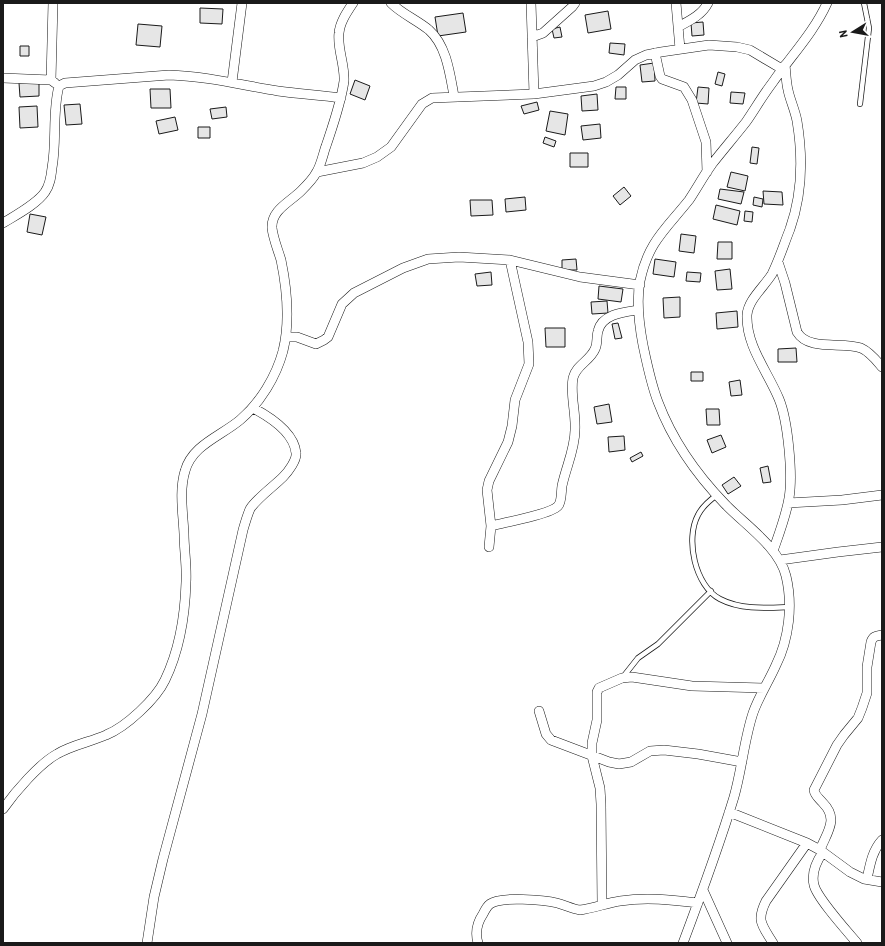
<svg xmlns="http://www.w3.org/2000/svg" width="885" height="946" viewBox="0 0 885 946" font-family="Barlow,sans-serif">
  <rect width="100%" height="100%" fill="#fff"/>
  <path fill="#e6e6e6" stroke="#1a1a1a" d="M200,8L223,9L222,24L200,23Z
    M608,11L611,29L588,33L585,15Z
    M463,13L466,32L438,36L435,17Z
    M703,22L704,35L692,36L691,23Z
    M138,24L162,26L160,47L136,45Z
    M560,27L562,37L554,38L552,29Z
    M610,43L625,44L624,55L609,53Z
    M20,46H29V56H20Z
    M654,63L655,81L642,82L640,65Z
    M718,72L725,74L722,86L715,84Z
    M355,80L370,86L365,100L350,94Z
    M39,82V96L20,97L19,83Z
    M616,87H626V99H615Z
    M698,87L709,88L708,104L696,103Z
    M150,89H170L171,108H151Z
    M731,92L745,93L743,104L730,103Z
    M597,94L598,110L582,111L581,96Z
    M537,102L539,110L524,114L521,106Z
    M80,104L82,124L66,125L64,105Z
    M37,106L38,127L20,128L19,107Z
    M226,107L227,117L212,119L210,109Z
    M550,111L568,114L565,135L546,131Z
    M175,117L178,130L159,134L156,121Z
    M600,124L601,138L583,140L581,126Z
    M198,127H210V138H198Z
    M545,137L556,141L554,147L543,143Z
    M752,147L759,148L757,164L750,163Z
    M570,153H588V167H570Z
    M731,172L748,176L745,191L727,187Z
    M624,187L631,196L620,205L613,196Z
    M720,189L744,192L741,204L718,199Z
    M763,191L782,192L783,205L764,204Z
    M525,197L526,210L506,212L505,199Z
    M754,197L763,199L762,207L753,205Z
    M470,200H492L493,215L471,216Z
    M716,205L740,211L737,225L713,219Z
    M745,211L753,212L752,222L744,221Z
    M30,214L46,217L42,235L27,232Z
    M681,234L696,236L694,253L679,251Z
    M718,242H732V259H717Z
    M576,259L577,270H562V260Z
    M655,259L676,262L674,277L653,274Z
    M730,269L732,289L717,290L715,271Z
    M491,272L492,285L477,286L475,274Z
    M687,272L701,273L700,282L686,281Z
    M599,286L623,289L621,302L598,299Z
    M680,297V317L664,318L663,298Z
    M607,301L608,313L592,314L591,302Z
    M737,311L738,327L717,329L716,313Z
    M618,323L622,338L615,339L612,324Z
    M545,328H565V347H546Z
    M796,348L797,362H778V349Z
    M691,372H703V381H691Z
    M740,380L742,395L731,396L729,382Z
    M609,404L612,422L597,424L594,407Z
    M706,409H719L720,425H707Z
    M721,435L726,447L712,453L707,440Z
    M624,436L625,450L609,452L608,437Z
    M641,452L643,456L632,462L630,458Z
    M768,466L771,482L763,483L760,468Z
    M734,477L741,486L728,494L722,485Z"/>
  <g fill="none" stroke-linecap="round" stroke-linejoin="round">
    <g stroke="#1a1a1a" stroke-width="6">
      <path id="lane" d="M860,104L869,28L864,3
        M717,495C710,500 702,507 698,515C685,539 695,586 720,599C741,610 766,608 789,607
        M623,677L638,658L658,644L711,591"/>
    </g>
    <g stroke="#1a1a1a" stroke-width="10">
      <path id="street" d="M391,3C402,14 417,20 429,30C447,46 450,75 454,96
        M531,3L534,94
        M676,3L680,49
        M678,27C689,21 702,15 708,3
        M532,37L543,33L572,7L575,3
        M655,53L660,76L662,79L684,87L692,100L706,142L707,172
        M3,78L51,80L55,83
        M51,80L53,3
        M232,82L242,3
        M317,172L363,163L377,157L391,147L422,104L432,98L534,94L594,86L606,82L618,75L635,60L646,55L661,52L709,45L737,47L750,50L782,69
        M3,223C16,215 37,204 45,192C50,185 51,177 52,168C57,141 52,112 59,86L65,83L169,75C206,76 241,85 278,91C299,94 320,95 341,98
        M778,262L785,283L797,332C809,352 843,341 861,348C870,352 876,360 882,367
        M286,337H297L316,344L324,340L328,337L342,304L354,293L403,268L428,259L459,257L510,260L580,277L640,285
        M788,503L842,500L882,495
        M491,526C503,523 551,514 558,506C562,502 561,492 562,486C566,467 575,449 575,430C576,412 570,395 573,378C576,365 590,361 595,349C598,343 596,338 598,331C602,314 624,312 638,310
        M489,547L491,526L487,490L489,481L508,442L512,426L515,400L529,364L528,342L510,260
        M773,551C779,534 786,516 789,498C793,475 788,421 779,399C768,372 746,346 747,315C748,300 764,287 772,274C779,260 784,244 790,229C802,195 803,157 797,121C795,110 790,100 788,90C786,82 786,73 785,65
        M780,560L838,552L882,547
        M539,711L546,734L551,740L609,762L619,764L631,762L650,751L664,750L698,754L742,762
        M3,809C15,792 39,764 57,754C72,745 90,742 106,735C126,727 156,699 165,680C180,649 185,616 186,582C187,566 184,549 184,534C183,513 179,491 185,471C192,445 221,436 240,420C260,403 276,377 283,351C290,322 287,289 281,260C278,250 273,238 272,228C271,210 290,202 301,191C306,186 313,179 316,173C321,166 323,154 326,146C333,125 341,103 344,81C345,65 337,48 339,33C340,22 347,12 353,3
        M729,812L807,843L820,850L850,872L864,879L882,882
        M820,850C827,832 839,819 823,803C819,798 815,796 814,790L837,745L844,735L858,718L862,708L867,693V667L871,642C873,636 876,636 882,635
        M823,852C816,862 811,873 814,885C817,898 847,931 857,943
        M867,879C870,865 872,851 882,840
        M703,890L727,943
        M602,904L601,804L600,788L592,756V743L597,720V692L599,688L622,678L632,677L692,686L764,688
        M147,943L154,897L163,859L202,714L243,530C245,523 247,516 250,509C256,499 274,486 283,477C288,472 297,460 296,453C294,432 270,417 253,408
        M478,943C475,933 477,923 483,914C485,910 487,906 490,904C500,896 545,900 557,903C565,905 572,909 580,910C594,908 607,903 620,901C647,897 672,900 698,903
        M683,943C701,895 719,846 734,797C742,769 744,740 753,713C759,696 769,681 776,665C789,639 793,605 786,576C779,547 745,525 725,504C697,475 672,439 658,402C651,384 647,364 643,345C639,324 636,302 640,281C648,242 666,229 689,200C697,188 704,175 712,164C723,150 735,136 746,122C755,109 763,95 773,82C791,56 814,32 827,3
        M773,943C762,925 756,921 766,901L807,843"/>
    </g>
    <use href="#lane" stroke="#fff" stroke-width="4.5"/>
    <use href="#street" stroke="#fff" stroke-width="9"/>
  </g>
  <rect width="885" height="946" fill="none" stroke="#1a1a1a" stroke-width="8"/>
  <g transform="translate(853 32) rotate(259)" stroke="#ffffff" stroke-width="3" paint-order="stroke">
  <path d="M0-3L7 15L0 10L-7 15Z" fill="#1a1a1a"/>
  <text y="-6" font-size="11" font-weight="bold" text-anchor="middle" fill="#1a1a1a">N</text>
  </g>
</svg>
